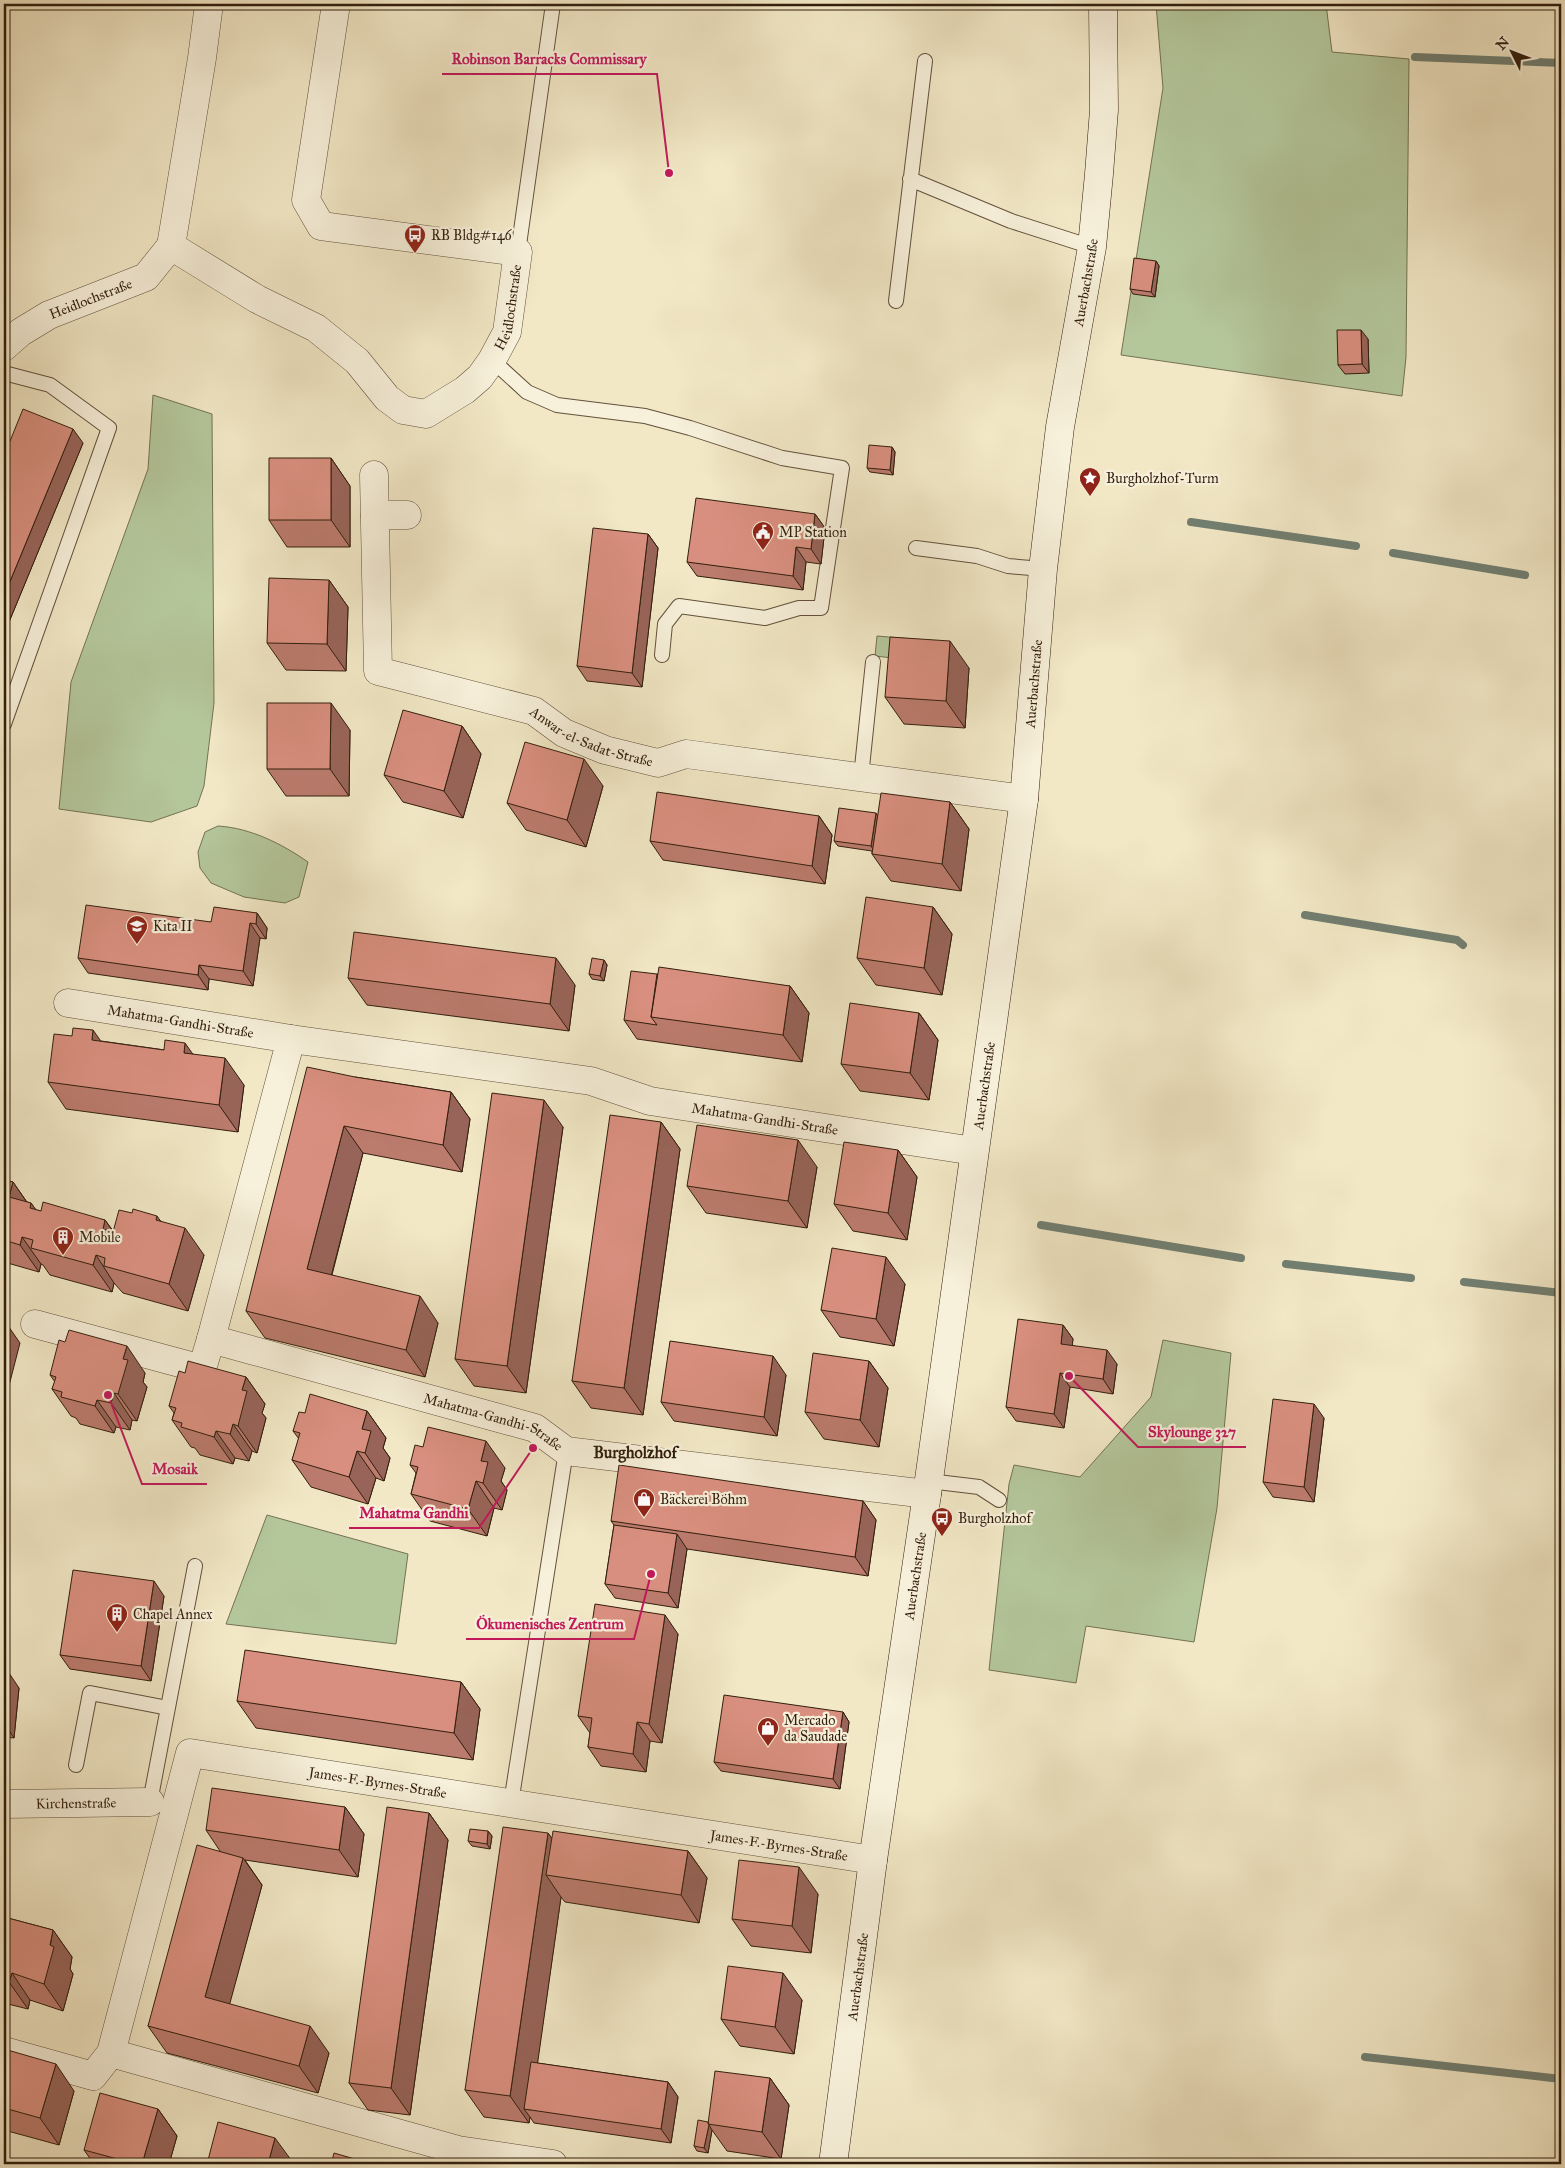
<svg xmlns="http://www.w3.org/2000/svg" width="1565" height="2168" viewBox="0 0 1565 2168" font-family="'IM FELL Great Primer',serif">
  <rect width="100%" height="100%" fill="#f2e8c6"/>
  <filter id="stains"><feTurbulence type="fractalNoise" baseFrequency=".004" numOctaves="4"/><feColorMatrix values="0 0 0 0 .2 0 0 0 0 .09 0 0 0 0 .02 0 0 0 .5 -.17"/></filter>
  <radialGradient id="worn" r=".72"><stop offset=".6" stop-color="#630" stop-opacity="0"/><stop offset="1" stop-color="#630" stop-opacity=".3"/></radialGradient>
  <path fill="#b4c79b" stroke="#737254" d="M1156,4H1326L1332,52L1409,59L1406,357L1402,396L1121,355L1163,88Z
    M153,395L212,414L214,703L204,786L197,806L151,822L59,809L71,682L148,469Z
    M877,636L913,639L910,660L875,656Z
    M218,826C251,828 282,844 308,862L299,897L285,903L244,897L211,883L200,868L198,852L205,832Z
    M1163,1340L1231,1353L1217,1508L1194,1642L1086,1626L1076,1683L989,1670L1009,1484L1014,1465L1080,1477L1151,1397Z
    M267,1515L408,1554L396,1644L226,1624Z"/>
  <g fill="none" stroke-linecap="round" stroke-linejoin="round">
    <path stroke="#717f72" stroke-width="8" d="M1415,57L1561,63
      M1191,522L1356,546
      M1393,553L1525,575
      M1305,915L1457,940L1463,945
      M1041,1225L1241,1258
      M1286,1264L1411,1278
      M1464,1282L1561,1293
      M1365,2057L1561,2079"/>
    <g stroke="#62503b" stroke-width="16">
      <path id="lane" d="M910,179L1011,221L1092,247
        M518,252L553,4
        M896,301L925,61
        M492,360L527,392L557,405L645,416L690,428L782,458L842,468L821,608H799L765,618L679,606L665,624L662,655
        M4,373L50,385L109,428L4,724
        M916,548L977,556L1008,566L1043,569
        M861,777L873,662
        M929,1481L979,1487L999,1500
        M76,1765L90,1693L168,1708
        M150,1802L195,1566
        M511,1803L566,1451"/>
    </g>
    <g stroke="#62503b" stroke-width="29">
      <g id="street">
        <path id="s1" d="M209,4L202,58L171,246L257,299L316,328L357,361L387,398L403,410L426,414L465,390L480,377L492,360L507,332L518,252L321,226L306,200L336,4"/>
        <path id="s2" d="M4,347L21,332L49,315L146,277L171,246"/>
        <path id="s3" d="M374,475L378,671L534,711L564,733L605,750L658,763L686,754L1024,799"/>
        <path d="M375,515H407"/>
        <path id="s4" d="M68,1003L291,1039"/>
        <path id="s5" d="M35,1324L202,1369L211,1339L535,1428L566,1451L927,1494"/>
        <path id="s6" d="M211,1339L291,1039L591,1081L650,1101L974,1151"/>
        <path id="s7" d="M4,1804L150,1802"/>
        <path id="s8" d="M4,2051L93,2076L111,2053L190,1753L873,1860"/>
        <path d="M111,2053L458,2150L553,2164"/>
      </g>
    </g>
    <g stroke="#321e0d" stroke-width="29">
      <g id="secondary">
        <path id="s9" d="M833,2164L873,1860L927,1494L1024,799L1043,569L1060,427L1092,247L1099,174L1104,110L1103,4"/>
      </g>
    </g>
    <use href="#lane" stroke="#f7f0da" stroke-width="14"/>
    <use href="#street" stroke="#f7f0da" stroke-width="28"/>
    <use href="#secondary" stroke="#f7f0da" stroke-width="28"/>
  </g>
  <path fill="#bb7b6d" stroke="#321e0d" d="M1156,261L1159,266L1155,297L1133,294L1130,289Z
    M1368,339L1369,373L1345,374L1338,365Z
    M83,443L9,622L4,620V456Z
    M892,447L895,452L893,475L870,472L867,468Z
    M331,458L350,486V547H287L269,520Z
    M815,514L825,528L821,564L806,562L803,590L697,576L687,562Z
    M648,534L658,548L642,687L587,681L577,666Z
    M329,580L348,607L346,671L286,670L267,643Z
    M969,668L965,728L904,724L885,697Z
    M462,726L481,754L463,818L403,802L384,775Z
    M350,730L349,796H286L267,769Z
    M603,786L586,847L526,830L507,803Z
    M950,802L969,829L961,891L891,881L872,854V851L838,846L834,841L877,816Z
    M819,816L832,835L825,884L663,860L650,841Z
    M933,907L952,934L942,995L876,985L857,958Z
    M257,913L267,928L266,939L260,938L253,986L209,979L208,990L88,973L78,958L211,922Z
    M604,960L607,965L604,981L592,979L589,974Z
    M657,974L790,986L809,1013L802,1062L637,1039L624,1020Z
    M348,978L575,985L569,1031L367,1005Z
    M919,1013L938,1040L929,1100L860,1091L841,1064Z
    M101,1041L193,1054L244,1085L238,1132L66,1109L48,1082Z
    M355,1077L451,1092L470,1119L462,1172L363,1153L332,1275L438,1323L425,1377L265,1338L246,1311Z
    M661,1122L680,1149L643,1415L591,1408L572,1381Z
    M563,1127L526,1393L474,1386L455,1359Z
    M898,1150L917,1177L907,1240L853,1231L834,1204Z
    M817,1167L807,1228L706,1213L687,1186Z
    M4,1180L13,1182L27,1202L31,1203L36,1210L41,1211L105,1220L114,1232L161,1221L204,1255L188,1311L123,1293L114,1283L112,1292L50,1275L43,1265L41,1264L39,1272L4,1262Z
    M905,1284L894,1346L840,1337L821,1310Z
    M1063,1325L1073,1339L1072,1345L1117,1364L1113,1394L1070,1387L1064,1428L1016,1421L1006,1407Z
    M869,1361L888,1388L879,1447L824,1439L805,1412Z
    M145,1373L143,1382L147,1387L137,1421L132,1420L130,1430L116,1427L114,1433L80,1424L76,1418L71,1416L52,1389L55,1382L50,1375Z
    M185,1373L246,1377L265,1404L262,1413L266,1418L257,1453L252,1451L249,1461L235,1458L233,1464L200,1455L195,1448L191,1447L172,1420L174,1413L169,1406Z
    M786,1375L777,1436L674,1421L661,1402Z
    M367,1411L386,1438L383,1448L390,1458L384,1481L376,1478L368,1504L311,1487L292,1460L299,1439L293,1431L305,1413Z
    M1324,1418L1314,1502L1273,1497L1263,1482Z
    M410,1465L505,1468L501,1481L507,1490L502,1510L494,1508L487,1536L430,1521L411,1494L416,1473Z
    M863,1501L876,1520L868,1576L687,1549L678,1608L615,1598L605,1584L614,1525L611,1521Z
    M164,1596L151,1681L70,1669L60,1655Z
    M678,1634L662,1743L650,1741L646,1772L601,1766L588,1747L590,1733L578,1716Z
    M4,1673L19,1688L14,1738L4,1737Z
    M461,1682L480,1709L473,1760L256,1728L237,1701Z
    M843,1712L849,1722L840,1789L721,1771L714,1762Z
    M345,1807L364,1834L358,1877L245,1860L262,1885L229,2004L329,2053L318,2093L167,2053L148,2026L220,1851L206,1830Z
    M429,1813L448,1840L410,2115L368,2110L349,2083Z
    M488,1831L492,1836L490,1849L472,1846L468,1841Z
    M548,1833L552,1839L688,1851L707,1878L699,1923L565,1902L561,1897L537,2063L668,2082L678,2097L671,2143L534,2123L530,2117L529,2123L484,2117L465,2090Z
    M818,1894L811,1953L751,1946L732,1919Z
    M4,1917L53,1930L72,1957L70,1969L73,1974L63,2011L30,2000L28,2009L4,2003Z
    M802,2000L794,2054L740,2046L721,2019Z
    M770,2078L789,2105L781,2159L727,2151L712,2130L708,2153L697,2151L694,2146L708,2122Z
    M74,2091L59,2145L4,2130V2108Z
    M158,2109L177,2136L169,2164H94L84,2150Z"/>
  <path fill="#986459" stroke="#321e0d" d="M1156,261L1159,266L1155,297L1151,292Z
    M1361,330L1368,339L1369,373L1362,364Z
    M73,429L83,443L9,622L4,615V596Z
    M892,447L895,452L893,475L890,470Z
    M331,458L350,486V547L331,520Z
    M815,514L825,528L821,564L811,549Z
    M648,534L658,548L642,687L632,673Z
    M796,547L806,562L803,590L793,576Z
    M329,580L348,607L346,671L327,644Z
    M950,641L969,668L965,728L946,701Z
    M331,703L350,730L349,796L330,769Z
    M462,726L481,754L463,818L444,791Z
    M584,759L603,786L586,847L567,820Z
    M950,802L969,829L961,891L942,864Z
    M876,813L879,818L874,851L871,846Z
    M819,816L832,835L825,884L812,866Z
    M933,907L952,934L942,995L924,968Z
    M257,913L267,928L266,939L256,924Z
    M250,923L260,938L253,986L243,971Z
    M556,958L575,985L569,1031L550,1004Z
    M604,960L607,965L604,981L600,976Z
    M199,965L209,979L208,990L198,975Z
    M790,986L809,1013L802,1062L783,1035Z
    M919,1013L938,1040L929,1100L910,1073Z
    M93,1030L112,1057L92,1040Z
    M185,1043L204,1070L184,1053Z
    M225,1058L244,1085L238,1132L219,1105Z
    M451,1092L470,1119L462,1172L443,1145Z
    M544,1100L563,1127L526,1393L507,1366Z
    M661,1122L680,1149L643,1415L624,1388Z
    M344,1126L363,1153L326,1296L307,1269Z
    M798,1140L817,1167L807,1228L788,1201Z
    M898,1150L917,1177L907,1240L888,1213Z
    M13,1182L30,1207L31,1203L50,1230L9,1197Z
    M157,1216L176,1243L156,1220Z
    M105,1220L124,1247L103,1229Z
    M185,1228L204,1255L188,1311L169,1284Z
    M22,1237L41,1264L39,1272L20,1245Z
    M96,1255L114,1283L112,1292L93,1265Z
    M886,1257L905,1284L894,1346L876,1319Z
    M420,1296L438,1323L425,1377L406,1350Z
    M4,1320L20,1343L5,1401L4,1399Z
    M1063,1325L1073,1339L1071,1358L1061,1344Z
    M127,1346L145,1373L143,1382L147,1387L137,1421L118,1394L123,1359Z
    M1107,1350L1117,1364L1113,1394L1103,1379Z
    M773,1356L786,1375L777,1436L764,1417Z
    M869,1361L888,1388L879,1447L860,1420Z
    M1060,1373L1070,1387L1064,1428L1054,1414Z
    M246,1377L265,1404L262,1413L266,1418L257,1453L238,1426L242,1390Z
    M114,1393L132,1420L130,1430L111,1403Z
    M97,1400L116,1427L114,1433L95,1406Z
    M1314,1404L1324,1418L1314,1502L1304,1487Z
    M367,1411L386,1438L383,1448L390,1458L384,1481L365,1453L362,1429Z
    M233,1424L252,1451L249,1461L230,1434Z
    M216,1431L235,1458L233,1464L214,1437Z
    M486,1441L505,1468L501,1481L507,1490L502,1510L483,1483L481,1461Z
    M357,1451L376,1478L368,1504L349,1477Z
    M476,1481L494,1508L487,1536L468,1509Z
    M863,1501L876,1520L868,1576L855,1557Z
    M677,1534L687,1549L678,1608L668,1593Z
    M154,1581L164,1596L151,1681L141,1666Z
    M665,1615L678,1634L662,1743L649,1724Z
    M9,1673L19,1688L14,1738L4,1723Z
    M461,1682L480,1709L473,1760L454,1733Z
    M843,1712L849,1722L840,1789L833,1779Z
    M637,1722L650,1741L646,1772L633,1754Z
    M345,1807L364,1834L358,1877L339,1850Z
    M429,1813L448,1840L410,2115L391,2088Z
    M488,1831L492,1836L490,1849L487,1844Z
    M548,1833L567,1860L546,1875L561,1897L531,2110L524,2109L530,2117L529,2123L510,2096Z
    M688,1851L707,1878L699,1923L681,1895Z
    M243,1858L262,1885L224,2025L205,1997Z
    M799,1867L818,1894L811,1953L792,1926Z
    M53,1930L72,1957L70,1969L73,1974L63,2011L44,1984Z
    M12,1973L30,2000L28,2009L9,1982Z
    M783,1973L802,2000L794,2054L775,2027Z
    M310,2026L329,2053L318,2093L299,2066Z
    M56,2064L74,2091L59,2145L40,2118Z
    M770,2078L789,2105L781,2159L762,2132Z
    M668,2082L678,2097L671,2143L661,2129Z
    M158,2109L177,2136L169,2164H142Z
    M709,2125L712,2130L708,2153L704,2148Z
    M275,2138L294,2164H268Z"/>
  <path fill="#d98f7f" stroke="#321e0d" d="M1134,258L1156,261L1151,292L1130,289Z
    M1337,330H1361L1362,364L1338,365Z
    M23,409L73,429L4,596V456Z
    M869,445L892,447L890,470L867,468Z
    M269,458H331V520H269Z
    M696,498L815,514L811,549L796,547L793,576L687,562Z
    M593,528L648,534L632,673L577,666Z
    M269,578L329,580L327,644L267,643Z
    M890,637L950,641L946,701L885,697Z
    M267,703H331L330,769H267Z
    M403,710L462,726L444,791L384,775Z
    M525,742L584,759L567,820L507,803Z
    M657,792L819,816L812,866L650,841Z
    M881,793L950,802L942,864L872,854Z
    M839,808L876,813L871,846L834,841Z
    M866,897L933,907L924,968L857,958Z
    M86,905L211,922L214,907L257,913L256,924L250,923L243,971L199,965L198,975L78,958Z
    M354,932L556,958L550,1004L348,978Z
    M592,958L604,960L600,976L589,974Z
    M659,967L790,986L783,1035L651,1017Z
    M631,971L657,974L651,1017L657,1025L624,1020Z
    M850,1003L919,1013L910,1073L841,1064Z
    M73,1028L93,1030L92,1040L164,1050L165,1040L185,1043L184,1053L225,1058L219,1105L48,1082L54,1034L72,1036Z
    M307,1067L355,1077L451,1092L443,1145L344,1126L307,1269L420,1296L406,1350L246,1311Z
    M492,1093L544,1100L507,1366L455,1359Z
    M610,1115L661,1122L624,1388L572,1381Z
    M697,1125L798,1140L788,1201L687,1186Z
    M844,1142L898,1150L888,1213L834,1204Z
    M4,1180L13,1182L9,1197L31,1203L30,1208L41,1211L43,1202L105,1220L103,1229L113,1232L119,1210L132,1213L133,1209L157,1216L156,1220L185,1228L169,1284L104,1266L105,1258L96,1255L93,1265L31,1248L33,1240L22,1237L20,1245L4,1240Z
    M832,1248L886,1257L876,1319L821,1310Z
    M1018,1319L1063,1325L1061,1344L1107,1350L1103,1379L1060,1373L1054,1414L1006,1407Z
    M69,1330L127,1346L123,1359L128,1360L118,1394L114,1393L111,1403L97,1400L95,1406L61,1397L62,1392L52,1389L56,1377L50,1375L59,1340L65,1342Z
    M670,1341L773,1356L764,1417L661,1402Z
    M813,1353L869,1361L860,1420L805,1412Z
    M188,1361L246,1377L242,1390L247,1391L238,1426L233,1424L230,1434L216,1431L214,1437L181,1427L182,1423L172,1420L176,1408L169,1406L179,1371L185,1373Z
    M310,1394L367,1411L362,1429L371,1431L365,1453L357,1451L349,1477L292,1460L300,1433L293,1431L299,1412L305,1413Z
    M1273,1399L1314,1404L1304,1487L1263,1482Z
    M428,1427L486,1441L481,1461L488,1462L483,1483L476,1481L468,1509L411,1494L418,1467L410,1465L415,1445L423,1447Z
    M619,1465L863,1501L855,1557L611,1521Z
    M614,1525L677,1534L668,1593L605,1584Z
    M73,1570L154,1581L141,1666L60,1655Z
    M595,1604L665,1615L649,1724L637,1722L633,1754L588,1747L592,1718L578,1716Z
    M245,1650L461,1682L454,1733L237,1701Z
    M4,1673H9L4,1723Z
    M724,1695L843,1712L833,1779L714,1762Z
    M212,1788L345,1807L339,1850L206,1830Z
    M387,1807L429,1813L391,2088L349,2083Z
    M503,1827L548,1833L510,2096L465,2090Z
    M470,1829L488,1831L487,1844L468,1841Z
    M553,1831L688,1851L681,1895L546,1875Z
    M197,1845L243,1858L205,1997L310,2026L299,2066L148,2026Z
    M739,1860L799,1867L792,1926L732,1919Z
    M4,1917L53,1930L50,1945L54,1947L44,1984L12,1973L9,1982L4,1980Z
    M728,1966L783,1973L775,2027L721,2019Z
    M4,2049L56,2064L40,2118L4,2108Z
    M531,2062L668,2082L661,2129L524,2109Z
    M715,2071L770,2078L762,2132L708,2124Z
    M100,2093L158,2109L142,2164H136L84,2150Z
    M698,2120L708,2122L709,2125L704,2148L694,2146Z
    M218,2122L275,2138L268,2164H207Z
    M334,2153L372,2164H331Z"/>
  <defs>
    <g id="bus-pin" transform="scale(1.125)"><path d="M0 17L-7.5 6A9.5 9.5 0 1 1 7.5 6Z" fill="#8f2418" stroke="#f7f0da"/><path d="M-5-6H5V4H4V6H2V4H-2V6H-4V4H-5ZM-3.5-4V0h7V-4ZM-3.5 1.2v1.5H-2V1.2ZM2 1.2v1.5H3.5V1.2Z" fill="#fff"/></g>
    <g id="sight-pin" transform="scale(1.125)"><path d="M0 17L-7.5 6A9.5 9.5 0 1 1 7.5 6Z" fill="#8f2418" stroke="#f7f0da"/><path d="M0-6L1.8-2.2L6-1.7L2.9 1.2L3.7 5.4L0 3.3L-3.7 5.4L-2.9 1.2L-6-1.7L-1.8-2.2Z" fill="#fff"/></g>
    <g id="civic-pin" transform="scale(1.125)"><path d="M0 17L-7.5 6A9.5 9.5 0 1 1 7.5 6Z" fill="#8f2418" stroke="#f7f0da"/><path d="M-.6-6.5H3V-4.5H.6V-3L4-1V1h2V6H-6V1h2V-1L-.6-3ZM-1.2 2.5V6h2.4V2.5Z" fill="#fff"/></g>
    <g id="school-pin" transform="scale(1.125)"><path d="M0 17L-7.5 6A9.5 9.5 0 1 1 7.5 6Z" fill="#8f2418" stroke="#f7f0da"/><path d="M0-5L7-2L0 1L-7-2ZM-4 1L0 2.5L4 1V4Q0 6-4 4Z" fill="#fff"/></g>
    <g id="building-pin" transform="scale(1.125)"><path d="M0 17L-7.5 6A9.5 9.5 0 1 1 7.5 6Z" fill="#8f2418" stroke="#f7f0da"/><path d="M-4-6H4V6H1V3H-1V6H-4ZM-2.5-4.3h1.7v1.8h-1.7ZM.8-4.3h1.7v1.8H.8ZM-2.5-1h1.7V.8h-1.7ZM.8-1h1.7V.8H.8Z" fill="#fff"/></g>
    <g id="shop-pin" transform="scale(1.125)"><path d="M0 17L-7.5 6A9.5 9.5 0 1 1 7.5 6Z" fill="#8f2418" stroke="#f7f0da"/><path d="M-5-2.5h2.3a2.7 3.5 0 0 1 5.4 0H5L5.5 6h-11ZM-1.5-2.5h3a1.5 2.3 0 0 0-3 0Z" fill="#fff"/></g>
  </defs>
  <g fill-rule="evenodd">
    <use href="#bus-pin" x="415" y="235"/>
    <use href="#sight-pin" x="1090" y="478"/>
    <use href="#civic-pin" x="763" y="532"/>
    <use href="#school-pin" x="137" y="926"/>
    <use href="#building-pin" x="63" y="1237"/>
    <use href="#shop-pin" x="644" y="1499"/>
    <use href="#bus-pin" x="942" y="1518"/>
    <use href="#building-pin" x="117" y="1614"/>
    <use href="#shop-pin" x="768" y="1728"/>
  </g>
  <g text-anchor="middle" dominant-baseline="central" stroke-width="4.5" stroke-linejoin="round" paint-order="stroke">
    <g font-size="14" fill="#321e0d" stroke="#f7f0da" text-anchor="start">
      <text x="431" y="235">RB Bldg#146</text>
      <text x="1106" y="478">Burgholzhof-Turm</text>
      <text x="779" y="532">MP Station</text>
      <text x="153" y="926">Kita II</text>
      <text x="79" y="1237">Mobile</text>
      <text x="660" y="1499">Bäckerei Böhm</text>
      <text x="958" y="1518">Burgholzhof</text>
      <text x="133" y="1614">Chapel Annex</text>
      <text x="784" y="1720">Mercado<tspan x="784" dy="16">da Saudade</tspan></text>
    </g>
    <g font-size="14" fill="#321e0d" stroke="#f7f0da">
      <text stroke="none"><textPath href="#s9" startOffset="1899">Auerbachstraße</textPath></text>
      <text stroke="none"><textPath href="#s2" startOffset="100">Heidlochstraße</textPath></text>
      <text stroke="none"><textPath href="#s1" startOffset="698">Heidlochstraße</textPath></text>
      <text stroke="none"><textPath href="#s9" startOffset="1494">Auerbachstraße</textPath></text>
      <text stroke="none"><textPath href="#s3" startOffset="421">Anwar-el-Sadat-Straße</textPath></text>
      <text stroke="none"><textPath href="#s4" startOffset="114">Mahatma-Gandhi-Straße</textPath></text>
      <text stroke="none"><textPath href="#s9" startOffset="1089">Auerbachstraße</textPath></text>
      <text stroke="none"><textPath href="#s6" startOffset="792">Mahatma-Gandhi-Straße</textPath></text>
      <text stroke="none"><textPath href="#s5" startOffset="499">Mahatma-Gandhi-Straße</textPath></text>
      <text stroke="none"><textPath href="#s9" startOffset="594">Auerbachstraße</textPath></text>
      <text stroke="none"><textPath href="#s8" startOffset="622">James-F.-Byrnes-Straße</textPath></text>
      <text stroke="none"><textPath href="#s7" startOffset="72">Kirchenstraße</textPath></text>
      <text stroke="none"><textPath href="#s8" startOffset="1028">James-F.-Byrnes-Straße</textPath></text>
      <text stroke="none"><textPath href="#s9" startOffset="189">Auerbachstraße</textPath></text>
    </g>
    <g font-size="16" font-weight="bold" fill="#321e0d" stroke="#f7f0da">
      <text x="635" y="1452">Burgholzhof</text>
    </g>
  </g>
  <path fill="none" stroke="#c2185b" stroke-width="2" d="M669 173L657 74H442M1069 1376L1138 1447H1246M108 1395L142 1484H207M533 1448L479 1528H349M651 1574L634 1639H466"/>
  <g fill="#c2185b" stroke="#f7f0da" stroke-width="2">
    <circle cx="669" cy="173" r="5"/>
    <circle cx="1069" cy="1376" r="5"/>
    <circle cx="108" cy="1395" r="5"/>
    <circle cx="533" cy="1448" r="5"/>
    <circle cx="651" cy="1574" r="5"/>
  </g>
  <g font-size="15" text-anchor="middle" font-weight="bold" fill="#c2185b" stroke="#f7f0da" stroke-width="4.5" stroke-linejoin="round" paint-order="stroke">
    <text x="549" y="64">Robinson Barracks Commissary</text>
    <text x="1192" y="1437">Skylounge 327</text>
    <text x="175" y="1474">Mosaik</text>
    <text x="414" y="1518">Mahatma Gandhi</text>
    <text x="550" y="1629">Ökumenisches Zentrum</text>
  </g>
  <rect width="1565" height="2168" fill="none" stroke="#f2e8c6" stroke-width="20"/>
  <rect x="5" y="5" width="1555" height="2158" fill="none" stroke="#321e0d" stroke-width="2.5"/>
  <rect x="10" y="10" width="1545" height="2148" fill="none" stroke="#321e0d"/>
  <g transform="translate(1512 52) rotate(312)" stroke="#f7f0da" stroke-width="4" paint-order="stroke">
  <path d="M0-4L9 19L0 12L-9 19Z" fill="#321e0d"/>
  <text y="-8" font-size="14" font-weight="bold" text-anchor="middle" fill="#321e0d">N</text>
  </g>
  <rect width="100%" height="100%" filter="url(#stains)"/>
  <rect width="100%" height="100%" fill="url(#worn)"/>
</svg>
